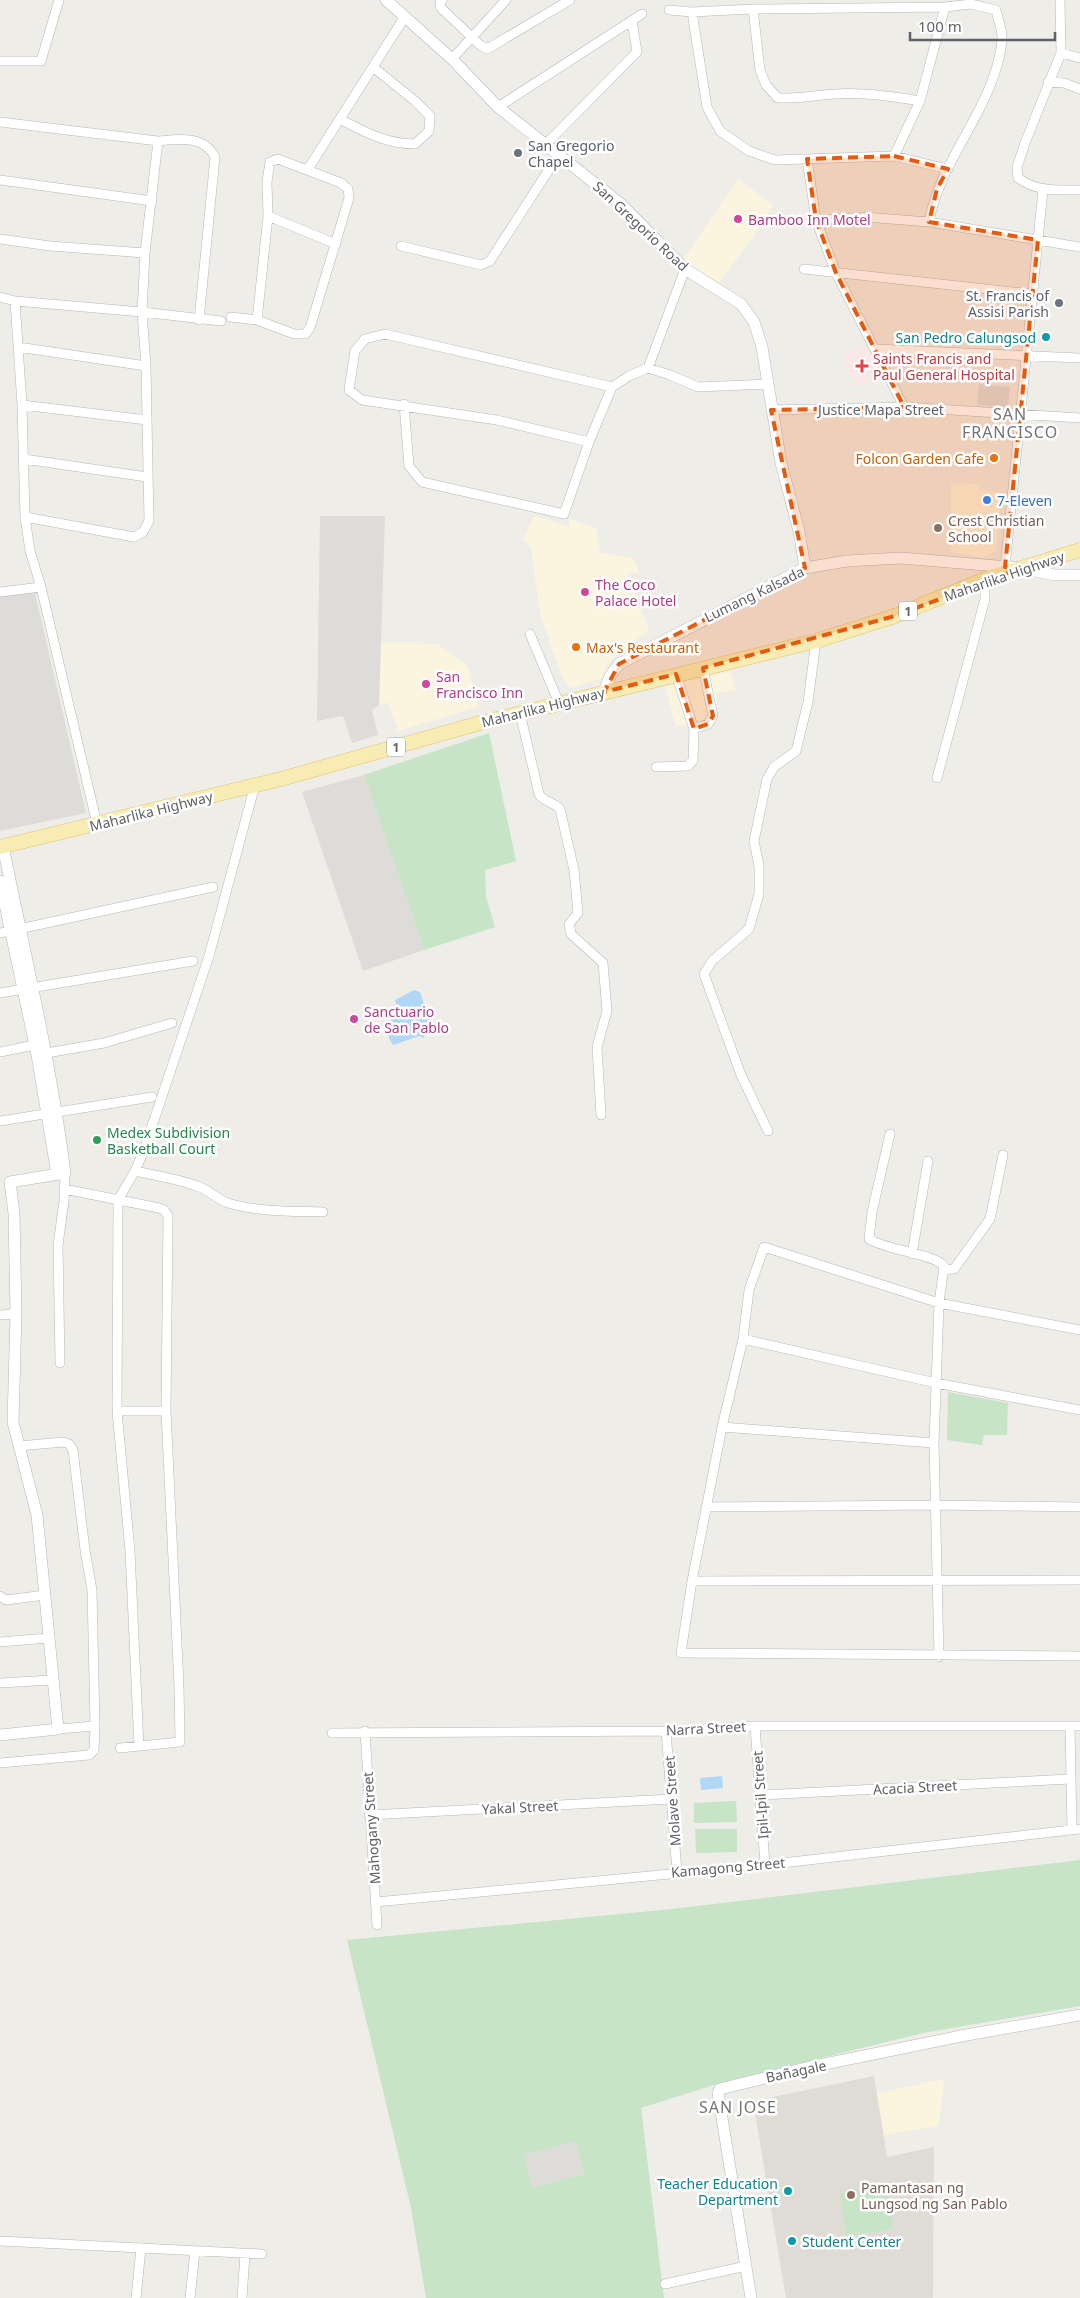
<svg xmlns="http://www.w3.org/2000/svg" width="1080" height="2298" viewBox="0 0 1080 2298" font-family="'Noto Sans',sans-serif">
  <rect width="100%" height="100%" fill="#efede7"/>
  <path fill="#fbf5e0" d="M738,179L773,205L756,233L719,283L683,260Z
    M951,483L979,484L980,490L1001,493L996,551L983,558L951,552Z
    M534,515L569,527V519L596,528L600,553L633,558L639,572L628,575L649,631L623,648L606,666L603,678L570,688L561,675L540,613L531,547L523,540Z
    M380,642L437,644L468,666L478,707L398,731L388,702L379,705Z
    M731,672L736,690L717,693L716,723L676,726L665,686Z
    M944,2079L939,2126L884,2135L877,2093Z"/>
  <path fill="#dedcd9" d="M979,384L1010,387L1008,407L977,405Z
    M320,516H385L379,705L372,710L378,735L352,743L343,716L317,721Z
    M35,593L86,813L0,831V595Z
    M364,775L424,950L363,971L302,792Z
    M575,2141L584,2174L532,2188L524,2155Z"/>
  <path fill="#dfdcd6" d="M874,2076L887,2157L934,2147L933,2298H786L753,2101Z"/>
  <path fill="#f9e8e6" d="M864,345L882,376L857,387L842,356Z"/>
  <path fill="#c7e4c7" fill-rule="evenodd" d="M489,733L516,861L485,870L486,896L495,927L424,950L364,775Z
    M948,1392L1008,1403L1007,1435H984L982,1445L947,1440Z
    M736,1801L737,1822L694,1823V1803Z
    M695,1829H737V1852L696,1853Z
    M1080,1860V2006L923,2033L723,2082L641,2108L664,2298H426L411,2208L347,1940L672,1909ZM575,2141L584,2174L532,2188L524,2155Z
    M887,2186L893,2229L846,2236L840,2193Z"/>
  <path fill="#b0d7f6" d="M414,990L420,992L430,1022L428,1024H431L430,1030L423,1038L419,1036L393,1045L386,1032L384,1024L399,1016L395,1000Z
    M722,1776L723,1788L701,1790L700,1778Z"/>
  <g fill="none" stroke-linecap="round" stroke-linejoin="round">
    <g stroke="#b4b7ba" stroke-width="10">
      <path id="street" d="M442,0L440,3L441,8L480,45L487,49L570,0
        M1060,0L1061,53L1025,143L1017,167L1018,178C1037,192 1057,190 1080,190
        M753,9L760,70L766,85L778,98C798,99 816,95 835,94C859,92 897,97 920,101
        M669,10L692,12L753,9L945,7L971,4L996,10C998,20 1003,31 1002,40C996,106 940,158 929,222
        M692,12L707,107L720,131L749,151L775,160L894,156L948,169
        M1061,53L1080,58
        M452,59L506,0
        M0,61H41L59,0
        M1048,82L1064,83L1080,89
        M498,107L642,14
        M340,119C365,132 386,144 415,144L429,131L430,116L415,101L373,67
        M0,122L158,141C179,139 204,135 215,157L199,320
        M546,144L637,52L632,21
        M894,156L920,101L945,7
        M807,159L816,220L836,273L904,407
        M308,169L404,18
        M0,180L152,201
        M268,216L336,244
        M816,220L865,217L929,222L1080,247
        M0,239L50,246L145,253
        M401,246L481,265L490,261L559,154
        M804,269L1032,294
        M0,297L15,301L142,312L221,321
        M15,301L22,405L25,517L30,551L41,587
        M231,317L257,320L294,334H305L310,328L349,198L348,189L341,183L278,159L270,162L267,182L268,216L257,320
        M18,347L146,366
        M875,349L1080,358
        M648,368L685,269
        M404,404L409,466L422,482L564,514L589,442L612,387L629,376L648,368L670,375L698,387L768,384
        M22,405L147,420
        M771,410L904,407L1080,418
        M589,442L497,420L362,400L349,390L355,351L365,339L385,334L612,387
        M24,459L147,477
        M25,517L134,537L143,532L149,521L146,366L142,312L145,253L158,141
        M1005,567L1043,190
        M0,592L41,587L97,824
        M530,634L559,703
        M676,674L694,729
        M520,713L539,794C543,802 554,802 560,809L574,870L578,913L569,924L571,934L603,963L607,1011L597,1047L601,1115
        M656,767L688,766L693,760L694,729L708,724L713,716L703,668
        M937,778L985,599V579
        M0,933L213,887
        M0,993L193,961
        M0,1052L39,1044
        M41,1054L104,1043L172,1023
        M0,1121L152,1097
        M768,1131L741,1075L704,974L712,961L749,929L759,894V866L754,841L767,779L774,767L796,751L808,702L816,641
        M890,1134L872,1212L869,1239C886,1250 935,1254 944,1266L939,1303L934,1443L939,1657
        M135,1171C157,1176 181,1179 202,1188C211,1192 217,1199 228,1203C258,1212 292,1211 323,1212
        M64,1189L159,1208L164,1210L168,1216L166,1411L179,1686L180,1742L120,1748
        M912,1254L928,1161
        M943,1270L954,1269L990,1219L1003,1155
        M0,1315L16,1314
        M1080,1330L939,1303L764,1247L749,1290L743,1339L722,1427L692,1581L681,1653L1080,1656
        M743,1339L936,1383L1080,1410
        M60,1363L58,1245L64,1201L65,1173
        M117,1411H166
        M722,1427L934,1443
        M707,1507L936,1505L1080,1507
        M692,1581L1080,1580
        M0,1596L6,1600L45,1595
        M0,1642L48,1638
        M0,1683L52,1680
        M755,1726L765,1865
        M1070,1726L1072,1830
        M58,1729L95,1726
        M365,1731L377,1925
        M666,1731L677,1872
        M332,1733L666,1731L755,1726H1080
        M139,1746L130,1551L117,1411L118,1200L135,1171L144,1150L209,956L255,785
        M0,1763L89,1755L94,1750L95,1726L92,1590L85,1550L73,1450L69,1444L63,1442L19,1446
        M760,1795L1070,1779
        M369,1815L671,1799
        M376,1902L765,1865L1080,1829
        M0,2241L262,2254
        M665,2284L746,2266
        M136,2298L141,2248
        M190,2298L195,2251
        M242,2298L245,2254"/>
    </g>
    <g stroke="#b3b6ba" stroke-width="12">
      <path id="secondary" d="M386,0L452,59L498,107L621,204L685,269L741,304L754,322L762,347L781,463L799,531L805,568
        M604,692L610,676L619,664L805,568L847,561L901,558L1021,568L1054,575H1080
        M0,881L37,1055L57,1174
        M0,1735L58,1729L37,1515L13,1422L16,1314L14,1213L10,1182L65,1173C51,1063 25,955 3,846
        M751,2298L718,2093L720,2089L810,2067L961,2036L1080,2015"/>
    </g>
    <g stroke="#e3c36c" stroke-width="15">
      <path id="primary" d="M0,847L281,779L480,723L816,641L895,616L985,579L1080,550"/>
    </g>
    <use href="#street" stroke="#fff" stroke-width="9"/>
    <use href="#secondary" stroke="#fff" stroke-width="11"/>
    <use href="#primary" stroke="#f7edb4" stroke-width="14"/>
  </g>
  <path fill="#e8590c" fill-opacity="0.2" stroke="#e8590c" stroke-width="4" stroke-dasharray="10 6" stroke-linejoin="round" d="M894,156L948,169L937,189L929,222L1038,240L1005,567L1021,568L895,616L703,668L713,716L708,724L694,729L676,674L604,692L619,664L805,568L771,410L904,407L836,273L816,220L807,159Z"/>
  <g fill="#6b7280" stroke="#fff" stroke-width="2">
    <circle cx="518" cy="153" r="5"/>
    <circle cx="1059" cy="303" r="5"/>
  </g>
  <g fill="#d1479c" stroke="#fff" stroke-width="2">
    <circle cx="738" cy="219" r="5"/>
    <circle cx="585" cy="592" r="5"/>
    <circle cx="426" cy="684" r="5"/>
    <circle cx="354" cy="1019" r="5"/>
  </g>
  <g fill="#0f9aa8" stroke="#fff" stroke-width="2">
    <circle cx="1046" cy="337" r="5"/>
    <circle cx="788" cy="2191" r="5"/>
    <circle cx="792" cy="2241" r="5"/>
  </g>
  <path fill="#e0444e" stroke="#fff" stroke-width="2" d="M859.5 358.5h5v5h5v5h-5v5h-5v-5h-5v-5h5z"/>
  <g fill="#e8710a" stroke="#fff" stroke-width="2">
    <circle cx="994" cy="458" r="5"/>
    <circle cx="576" cy="647" r="5"/>
  </g>
  <circle fill="#3f7fe0" stroke="#fff" stroke-width="2" cx="987" cy="500" r="5"/>
  <g fill="#8d6e63" stroke="#fff" stroke-width="2">
    <circle cx="938" cy="528" r="5"/>
    <circle cx="851" cy="2195" r="5"/>
  </g>
  <circle fill="#2e9e5b" stroke="#fff" stroke-width="2" cx="97" cy="1140" r="5"/>
  <g text-anchor="middle" dominant-baseline="central" stroke-width="5" stroke-linejoin="round" paint-order="stroke">
    <g fill="#fff" stroke="#8f9194" stroke-width="1">
      <rect x="899" y="601.5" width="18" height="19" rx="4"/>
      <rect x="387" y="737.5" width="18" height="19" rx="4"/>
    </g>
    <g font-size="12" font-weight="bold" fill="#5f6266">
      <text x="908" y="611">1</text>
      <text x="396" y="747">1</text>
    </g>
    <g font-size="14" fill="#5b616d" stroke="#fff" text-anchor="start">
      <text x="528" y="145">San Gregorio<tspan x="528" dy="16">Chapel</tspan></text>
      <text x="1049" y="295" text-anchor="end">St. Francis of<tspan x="1049" dy="16">Assisi Parish</tspan></text>
    </g>
    <g font-size="14" fill="#b23c85" stroke="#fff" text-anchor="start">
      <text x="748" y="219">Bamboo Inn Motel</text>
      <text x="595" y="584">The Coco<tspan x="595" dy="16">Palace Hotel</tspan></text>
      <text x="436" y="676">San<tspan x="436" dy="16">Francisco Inn</tspan></text>
      <text x="364" y="1011">Sanctuario<tspan x="364" dy="16">de San Pablo</tspan></text>
    </g>
    <g font-size="14" fill="#5f6266" stroke="#fff">
      <text transform="translate(641 226) rotate(43)">San Gregorio Road</text>
      <text x="881" y="409">Justice Mapa Street</text>
      <text transform="translate(1004 576) rotate(-19)">Maharlika Highway</text>
      <text transform="translate(754 594) rotate(-26)">Lumang Kalsada</text>
      <text transform="translate(543 707) rotate(-14)">Maharlika Highway</text>
      <text transform="translate(151 811) rotate(-14)">Maharlika Highway</text>
      <text transform="translate(706 1728) rotate(-3)">Narra Street</text>
      <text transform="translate(915 1787) rotate(-3)">Acacia Street</text>
      <text transform="translate(760 1795) rotate(-94)">Ipil-Ipil Street</text>
      <text transform="translate(672 1801) rotate(-94)">Molave Street</text>
      <text transform="translate(520 1807) rotate(-3)">Yakal Street</text>
      <text transform="translate(371 1828) rotate(-94)">Mahogany Street</text>
      <text transform="translate(728 1867) rotate(-5)">Kamagong Street</text>
      <text transform="translate(796 2071) rotate(-12)">Bañagale</text>
    </g>
    <g font-size="14" fill="#0d838f" stroke="#fff" text-anchor="end">
      <text x="1036" y="337">San Pedro Calungsod</text>
      <text x="778" y="2183">Teacher Education<tspan x="778" dy="16">Department</tspan></text>
      <text x="802" y="2241" text-anchor="start">Student Center</text>
    </g>
    <g font-size="14" fill="#be3a42" stroke="#fff" text-anchor="start">
      <text x="873" y="358">Saints Francis and<tspan x="873" dy="16">Paul General Hospital</tspan></text>
    </g>
    <g font-size="14" fill="#c56008" stroke="#fff" text-anchor="end">
      <text x="984" y="458">Folcon Garden Cafe</text>
      <text x="586" y="647" text-anchor="start">Max's Restaurant</text>
    </g>
    <g font-size="14" fill="#366cbe" stroke="#fff" text-anchor="start">
      <text x="997" y="500">7-Eleven</text>
    </g>
    <g font-size="14" fill="#785e54" stroke="#fff" text-anchor="start">
      <text x="948" y="520">Crest Christian<tspan x="948" dy="16">School</tspan></text>
      <text x="861" y="2187">Pamantasan ng<tspan x="861" dy="16">Lungsod ng San Pablo</tspan></text>
    </g>
    <g font-size="14" fill="#27864d" stroke="#fff" text-anchor="start">
      <text x="107" y="1132">Medex Subdivision<tspan x="107" dy="16">Basketball Court</tspan></text>
    </g>
    <g font-size="16" letter-spacing="1" fill="#707478" stroke="#fff">
      <text x="1010" y="414">SAN<tspan x="1010" dy="18">FRANCISCO</tspan></text>
      <text x="738" y="2107">SAN JOSE</text>
    </g>
  </g>
  <path d="M910 32v8h145v-8" fill="none" stroke="#5f6266" stroke-width="2.5"/>
  <text x="918" y="32" font-size="15" fill="#5f6266" stroke="#ffffff" stroke-width="4" paint-order="stroke">100 m</text>
</svg>
